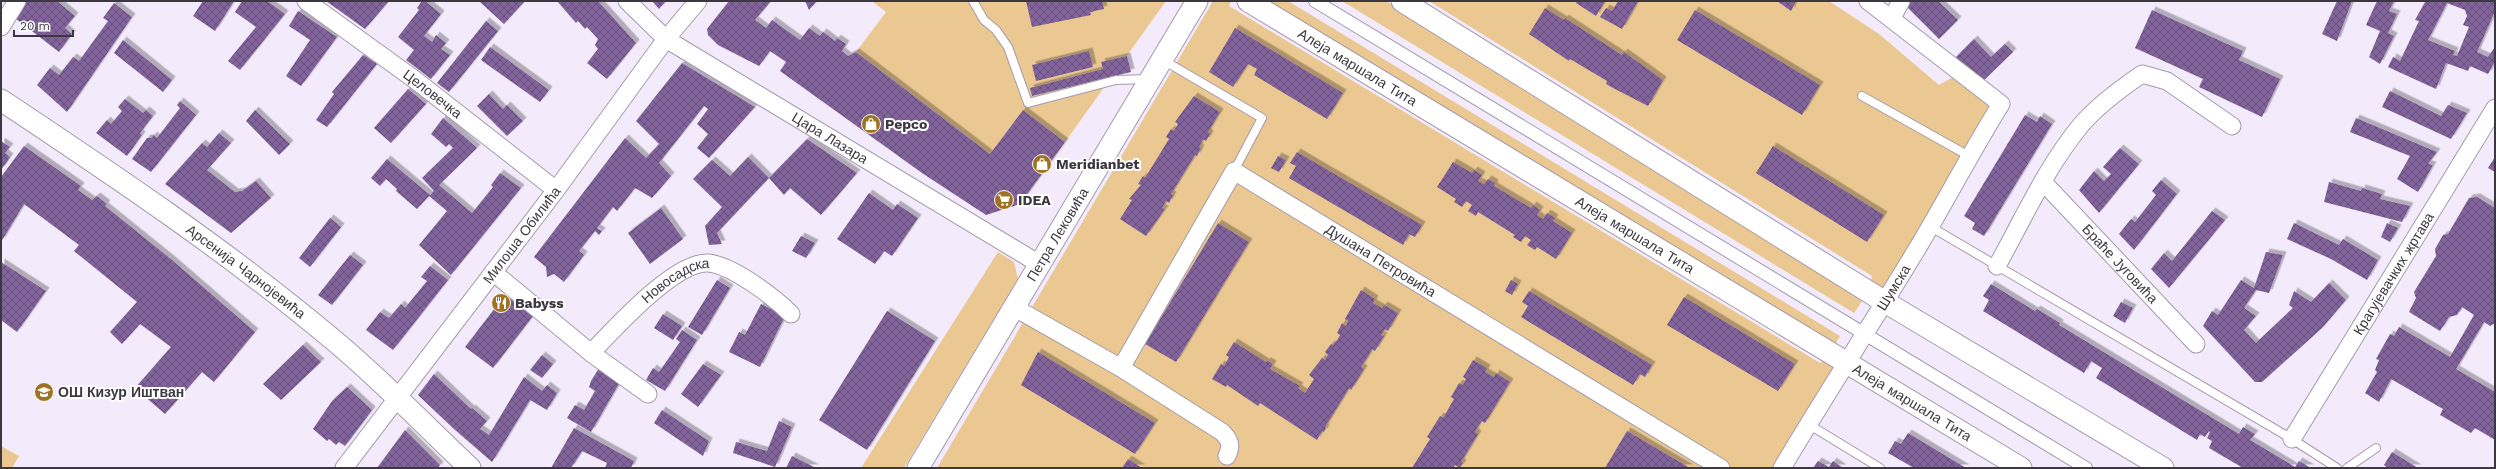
<svg xmlns="http://www.w3.org/2000/svg" width="2496" height="469" viewBox="0 0 2496 469" font-family="'Work Sans',sans-serif">
  <defs>
    <pattern id="building-cross-hatch" width="8" height="8" patternUnits="userSpaceOnUse"><rect width="8" height="8" fill="#82649c"/><path d="M0 0l8 8M0 8l8-8" fill="none" stroke="#664f7a"/></pattern>
    <filter id="shadow"><feDropShadow dx="3.5" dy="-3.5" stdDeviation="0" flood-color="#0004"/></filter>
  </defs>
  <rect width="100%" height="100%" fill="#f3ebfb"/>
  <path fill="#ebc892" d="M872,1H1166L1065,142L1023,110L990,154L856,52L886,12Z
    M1213,1H1231L1229,6L1820,363L1829,357L1837,363L1774,468H937Z
    M1257,1H1288L1840,336L1833,348Z
    M1342,1H1386L1864,298L1854,313Z
    M1429,1H1829L1879,34L1939,85L1953,77L1994,107L1883,295L1869,287L1872,276Z
    M998,252L1014,262L1018,279L904,468H861Z
    M1,446L19,456L12,468H1Z"/>
  <path fill="url(#building-cross-hatch)" fill-rule="evenodd" filter="url(#shadow)" d="M21,1H57L75,16L65,28L72,34L59,52L11,15Z
    M203,1H234L215,31L193,16Z
    M242,1H267L285,14L240,70L228,61L256,27L235,12Z
    M326,1H389L365,29Z
    M422,1H425L441,14L424,36L432,42L436,35L446,43L441,49L450,55L431,79L406,60L414,50L398,37L419,10L417,8Z
    M479,1L501,2L525,1L504,24Z
    M557,1H598L636,43L607,79L587,63L598,49L595,45L598,39L587,27L585,29L578,21L576,23Z
    M652,1H666L659,9Z
    M729,1H771L755,20L766,28L772,20L800,40L809,28L820,36L823,32L835,41L837,38L846,44L842,51L848,56L856,52L990,154L1023,110L1065,142L1020,204L986,215L922,173L780,71L786,62L770,51L759,66L718,45L708,35L707,29Z
    M805,1H817L809,10Z
    M1026,1H1102L1104,9L1090,12L1091,15L1032,27Z
    M1577,1H1605L1596,16L1576,3Z
    M1618,1H1638L1622,29L1600,17L1606,8L1612,11Z
    M1777,1H1796L1791,11Z
    M1905,1H1938L1958,20L1939,39L1906,6Z
    M2337,1H2352L2337,41L2322,34Z
    M2377,1H2394L2389,11L2397,14L2388,33L2394,36L2380,64L2369,57L2380,31L2366,25Z
    M2429,1H2495V11L2477,52L2488,57L2495,47V61L2488,74L2470,66L2468,71L2446,63L2436,89L2388,67L2393,57L2400,61L2419,21L2415,20L2425,2ZM2447,3L2465,10L2467,16L2463,25L2469,27L2457,56L2453,55L2455,51L2428,40Z
    M114,3L132,17L67,112L37,85L50,68L59,75L73,57L79,61L108,21L103,18Z
    M1545,8L1564,20L1565,18L1622,55L1624,52L1663,80L1648,106L1613,88L1606,84L1607,81L1570,59L1569,61L1529,34Z
    M1695,10L1820,85L1802,115L1677,40Z
    M2152,10L2243,51L2239,60L2280,79L2262,117L2199,87L2203,79L2135,48Z
    M298,11L337,37L301,86L286,76L310,40L289,26Z
    M486,21L498,31L449,92L437,83Z
    M1235,28L1343,93L1327,119L1254,75L1257,69L1248,64L1233,87L1209,72Z
    M1974,39L1991,57L2005,44L2013,52L1981,83L1956,57Z
    M123,40L172,80L163,92L114,53Z
    M490,47L549,90L540,102L481,60Z
    M1089,51L1093,67L1036,81L1032,65Z
    M363,55L377,64L327,127L316,120L334,94L332,92Z
    M1127,56L1131,72L1032,96L1030,88L1103,69L1101,62Z
    M682,63L755,107L709,158L697,148L708,134L697,124L708,109L704,106L659,163L671,176L652,198L635,188L617,211L613,207L597,228L602,231L599,235L595,231L579,251L584,255L564,282L554,274L547,277L546,267L534,257L625,138L646,158L659,144L636,121Z
    M408,89L426,104L391,143L374,128Z
    M2390,91L2441,116L2448,105L2467,113L2451,139L2382,107Z
    M489,94L503,109L507,105L523,121L507,136L477,106Z
    M1194,96L1220,112L1208,132L1210,134L1206,141L1203,139L1199,147L1201,148L1197,156L1195,155L1171,194L1173,195L1169,203L1166,201L1162,208L1165,209L1146,236L1120,219L1132,200L1129,199L1141,185L1138,184L1143,176L1145,178L1169,139L1166,137L1171,129L1174,131L1178,124L1175,122Z
    M125,99L143,113L146,110L153,116L140,133L142,135L127,156L96,133L107,120L111,124L122,111L118,107Z
    M180,101L196,115L151,172L132,159L147,138H151L154,135L157,138L180,108L177,105Z
    M255,110L290,144L279,155L246,121Z
    M2025,115L2037,122L2040,116L2052,124L1984,236L1972,229L1975,223L1964,216Z
    M443,118L477,148L439,185L472,213L493,187L491,185L500,173L521,188L451,275L419,245L447,211L429,196L417,209L396,191L397,189L386,179L380,186L371,178L387,159L430,195L434,191L422,178L453,148L449,144L446,147L431,134Z
    M2356,118L2437,152L2428,164L2433,165L2418,192L2397,179L2410,156L2350,132Z
    M219,133L231,143L207,170L235,192L242,191L256,181L271,198L231,233L165,184L202,143L207,147Z
    M807,139L857,173L821,215L790,188L784,195L769,178Z
    M1,141L10,147L5,153L10,157L1,170Z
    M24,146L81,186L78,190L92,200L97,196L107,204L105,206L172,260L255,332L214,382L202,372L165,414L135,388L171,347L140,324L122,344L110,332L137,302L74,251L79,245L24,204L1,242V177Z
    M1773,146L1884,215L1867,242L1756,173Z
    M2120,148L2139,164L2099,213L2079,190L2094,171L2104,181L2111,174L2103,167Z
    M1297,152L1422,225L1415,237L1409,234L1403,245L1289,178L1296,166L1290,163Z
    M1278,156L1286,160L1279,172L1271,168Z
    M748,157L769,178L717,233L722,244L709,245L705,226L722,207L693,179L712,160L730,176Z
    M2495,157V172L2488,168Z
    M1453,162L1472,173L1474,170L1482,175L1478,181L1484,184L1488,179L1495,183L1494,186L1531,208L1533,205L1540,210L1537,215L1543,219L1547,213L1555,218L1553,221L1572,233L1556,259L1537,247L1535,250L1527,245L1531,240L1525,236L1521,242L1513,237L1515,235L1478,212L1476,216L1468,211L1472,205L1466,201L1462,207L1454,202L1456,199L1437,187Z
    M2161,180L2177,194L2134,250L2119,234L2131,219L2135,222L2156,195L2152,191Z
    M2329,182L2361,191L2362,188L2382,194L2380,199L2410,206L2402,222L2324,202Z
    M869,193L893,210L897,204L918,218L892,256L884,251L875,264L837,239Z
    M2477,197L2495,208V323L2490,326L2484,322L2456,369L2495,392V440L2475,428L2471,433L2440,415L2443,409L2391,379L2379,402L2365,393L2377,372L2375,370L2379,360L2376,359L2390,334L2394,336L2399,327L2450,357L2474,315L2462,307L2457,315L2449,317L2440,331L2409,312L2416,298L2414,292L2436,256L2435,249L2443,235L2448,234L2469,198Z
    M661,208L683,239L650,264L628,233Z
    M2212,211L2225,220L2169,288L2151,269L2164,253L2172,261Z
    M330,218L341,227L310,267L299,258Z
    M1218,223L1249,242L1176,362L1145,344Z
    M2294,223L2339,245L2343,239L2378,260L2367,280L2331,259L2287,239Z
    M2387,223L2398,228L2390,242L2381,237Z
    M801,236L815,243L806,258L792,251Z
    M2266,252L2283,255L2269,293L2256,290L2244,308L2256,316L2244,330L2256,343L2293,308L2289,305L2294,291L2311,302L2329,283L2346,300L2322,328L2262,382H2255L2203,326L2212,311L2218,315L2241,280L2254,288Z
    M350,255L363,265L332,305L318,295Z
    M1,262L46,291L17,332L1,320Z
    M430,266L448,280L393,350L366,330L380,312L389,318L401,304L405,308L427,281L421,277Z
    M717,280L730,288L702,335L688,327Z
    M1511,280L1518,284L1512,295L1505,291Z
    M1991,284L2035,311L2037,309L2060,323L2059,325L2239,434L2243,427L2255,434L2250,440L2295,467L2299,461L2311,468H2243L2209,448L2212,441L2207,438L2210,432L2209,431L2205,437L2200,434L2197,440L2096,378L2102,368L2097,365L2091,361L2084,373L1983,311L1989,300L1983,296Z
    M1361,290L1375,299L1373,303L1382,308L1384,305L1398,313L1388,331L1385,329L1381,335L1384,336L1375,351L1372,349L1367,358L1361,367L1364,369L1351,390L1349,388L1325,427L1326,428L1324,432L1322,431L1317,440L1260,403L1258,406L1227,385L1226,387L1212,379L1221,364L1224,366L1229,357L1226,355L1234,342L1266,362L1268,361L1273,364L1270,369L1300,386L1298,388L1305,393L1314,379L1309,375L1322,358L1325,360L1328,355L1325,352L1331,344L1333,345L1338,339L1340,335L1337,333L1342,323L1346,326L1348,321L1345,319Z
    M1529,291L1652,365L1645,377L1640,374L1633,385L1521,317L1528,306L1522,302Z
    M505,295L533,316L493,368L465,347Z
    M1684,297L1795,364L1778,391L1667,325Z
    M2121,302L2133,308L2125,323L2113,316Z
    M761,304L785,316L760,367L729,352L739,332L745,335Z
    M887,311L935,341L867,450L819,420Z
    M663,314L682,326L673,340L654,328Z
    M682,330L697,340L665,391L646,380L653,368L659,372L680,342L676,339Z
    M303,345L321,362L281,400L263,384Z
    M1038,352L1155,423L1135,454L1021,385Z
    M542,355L553,364L542,378L530,370Z
    M1473,360L1487,368L1485,372L1494,377L1496,373L1510,382L1485,423L1482,421L1478,426L1475,432L1478,434L1461,462L1463,463L1460,468L1455,465L1453,468H1412L1430,439L1427,437L1440,416L1443,418L1454,399L1451,397L1459,383L1463,385L1466,379L1463,377Z
    M703,364L721,375L698,407L681,394Z
    M601,365L621,380L591,432L567,418L575,405L584,410L595,391L589,387L591,381Z
    M434,374L471,409L472,408L487,421L480,429L489,435L524,377L542,391L547,385L557,393L547,410L530,400L492,462L454,429L418,395Z
    M347,387L372,410L345,446L339,442L336,445L329,439L327,441L313,429L332,401Z
    M662,410L709,441L703,456L654,423Z
    M779,421L792,427L775,467L733,453L736,442L767,451Z
    M574,428L634,461L631,468H605L607,463L582,451L571,468H551Z
    M405,430L440,465L438,468H377Z
    M1627,431L1690,468H1605Z
    M1908,433L1966,468H1914L1888,453L1895,441L1901,444Z
    M2392,452L2418,468H2388L2384,465Z
    M792,456L816,468H786Z
    M1128,459L1142,468H1122Z
    M1818,461L1829,467L1833,461L1843,468H1813Z"/>
  <g fill="none" stroke-linecap="round" stroke-linejoin="round">
    <g stroke="#a39bab" stroke-width="10">
      <path id="service" d="M973,1L984,20L996,30L1008,47L1028,103L1116,80L1148,79
        M1163,60L1262,118L1234,171
        M1862,96L1969,156
        M1931,227L2292,439L2337,468
        M1808,424L1880,468
        M2347,468L2376,448"/>
    </g>
    <g stroke="#a39bab" stroke-width="14">
      <path id="pedestrian" d="M1315,1L2086,468"/>
    </g>
    <g stroke="#a39bab" stroke-width="19">
      <g id="minor">
        <path id="s1" d="M306,1L414,79L556,190"/>
        <path id="s2" d="M627,1L666,39L1041,265"/>
        <path d="M1892,18L1901,1"/>
        <path d="M1,27L17,1"/>
        <path id="s3" d="M2044,183L2196,344"/>
        <path d="M1997,266C2023,219 2047,166 2081,125C2098,105 2120,89 2142,74L2167,81L2232,126"/>
        <path d="M493,272L591,353L648,394"/>
        <path d="M1015,308L1121,368L1222,432C1230,440 1232,445 1227,456"/>
        <path id="s4" d="M591,353C614,329 675,261 708,263C732,265 774,297 791,314"/>
        <path id="s5" d="M1121,368L1234,171L1721,468"/>
        <path id="s6" d="M2292,439L2495,108"/>
        <path id="s7" d="M344,468L556,190L666,39L698,1"/>
        <path id="s8" d="M1782,468C1826,394 1873,322 1917,249C1946,201 1971,152 2001,104L1868,1"/>
      </g>
    </g>
    <g stroke="#a39bab" stroke-width="23">
      <g id="tertiary">
        <path id="s9" d="M1248,1L2021,468"/>
        <path d="M1402,1L1885,302L2163,468"/>
        <path id="s10" d="M1,100C114,175 227,251 331,338C380,378 424,425 470,468"/>
        <path id="s11" d="M918,468L1197,1"/>
      </g>
    </g>
    <use href="#service" stroke="#fff" stroke-width="8"/>
    <use href="#pedestrian" stroke="#fff" stroke-width="12"/>
    <use href="#minor" stroke="#fff" stroke-width="17"/>
    <use href="#tertiary" stroke="#fff" stroke-width="21"/>
  </g>
  <defs>
    <g id="shop-disc" transform="scale(1)"><circle r="9.5" fill="#9e7222" stroke="#fff"/><path d="M-5-2.5h2.3a2.7 3.5 0 0 1 5.4 0H5L5.5 6h-11ZM-1.5-2.5h3a1.5 2.3 0 0 0-3 0Z" fill="#fff"/></g>
    <g id="supermarket-disc" transform="scale(1)"><circle r="9.5" fill="#9e7222" stroke="#fff"/><path d="M-6-5.5h2.5l.6 2H6L4.5 2H-2.5L-4.4-4H-6ZM-1.5 3.2a1.3 1.3 0 1 0 .1 0ZM3 3.2a1.3 1.3 0 1 0 .1 0Z" fill="#fff"/></g>
    <g id="restaurant-disc" transform="scale(1)"><circle r="9.5" fill="#9e7222" stroke="#fff"/><path d="M-5-6h1v4h1v-4h1v4h1v-4h1v5L-1.5 .5V6h-2V.5L-5-1ZM5-6V6H3V1.5H1.5Q1.5-4 5-6Z" fill="#fff"/></g>
    <g id="school-disc" transform="scale(1)"><circle r="9.5" fill="#9e7222" stroke="#fff"/><path d="M0-5L7-2L0 1L-7-2ZM-4 1L0 2.5L4 1V4Q0 6-4 4Z" fill="#fff"/></g>
  </defs>
  <g fill-rule="evenodd">
    <use href="#shop-disc" x="871" y="124"/>
    <use href="#shop-disc" x="1042" y="164"/>
    <use href="#supermarket-disc" x="1004" y="200"/>
    <use href="#restaurant-disc" x="501" y="303"/>
    <use href="#school-disc" x="44" y="392"/>
  </g>
  <g text-anchor="middle" dominant-baseline="central" stroke-width="4" stroke-linejoin="round" paint-order="stroke">
    <g font-size="14" fill="#3c383f" stroke="#fff">
      <text stroke="none"><textPath href="#s9" startOffset="128">Алеја маршала Тита</textPath></text>
      <text stroke="none"><textPath href="#s1" startOffset="157">Целовечка</textPath></text>
      <text stroke="none"><textPath href="#s2" startOffset="246">Цара Лазара</textPath></text>
      <text stroke="none"><textPath href="#s9" startOffset="452">Алеја маршала Тита</textPath></text>
      <text stroke="none"><textPath href="#s7" startOffset="293">Милоша Обилића</textPath></text>
      <text stroke="none"><textPath href="#s11" startOffset="272">Петра Лековића</textPath></text>
      <text stroke="none"><textPath href="#s5" startOffset="399">Душана Петровића</textPath></text>
      <text stroke="none"><textPath href="#s3" startOffset="111">Браће Југовића</textPath></text>
      <text stroke="none"><textPath href="#s10" startOffset="299">Арсенија Чарнојевића</textPath></text>
      <text stroke="none"><textPath href="#s6" startOffset="194">Крагујевачких жртава</textPath></text>
      <text stroke="none"><textPath href="#s4" startOffset="113">Новосадска</textPath></text>
      <text stroke="none"><textPath href="#s8" startOffset="212">Шумска</textPath></text>
      <text stroke="none"><textPath href="#s9" startOffset="776">Алеја маршала Тита</textPath></text>
    </g>
    <g font-size="14" font-weight="bold" fill="#3c383f" stroke="#fff" text-anchor="start">
      <text x="885" y="124">Pepco</text>
      <text x="1056" y="164">Meridianbet</text>
      <text x="1018" y="200">IDEA</text>
      <text x="515" y="303">Babyss</text>
      <text x="58" y="392">ОШ Кизур Иштван</text>
    </g>
  </g>
  <rect width="2496" height="469" fill="none" stroke="#3c383f" stroke-width="4"/>
  <path d="M14 30v6h59v-6" fill="none" stroke="#3c383f" stroke-width="2"/>
  <text x="20" y="30" font-size="12" fill="#3c383f" stroke="#ffffff" stroke-width="3" paint-order="stroke">20 m</text>
</svg>
